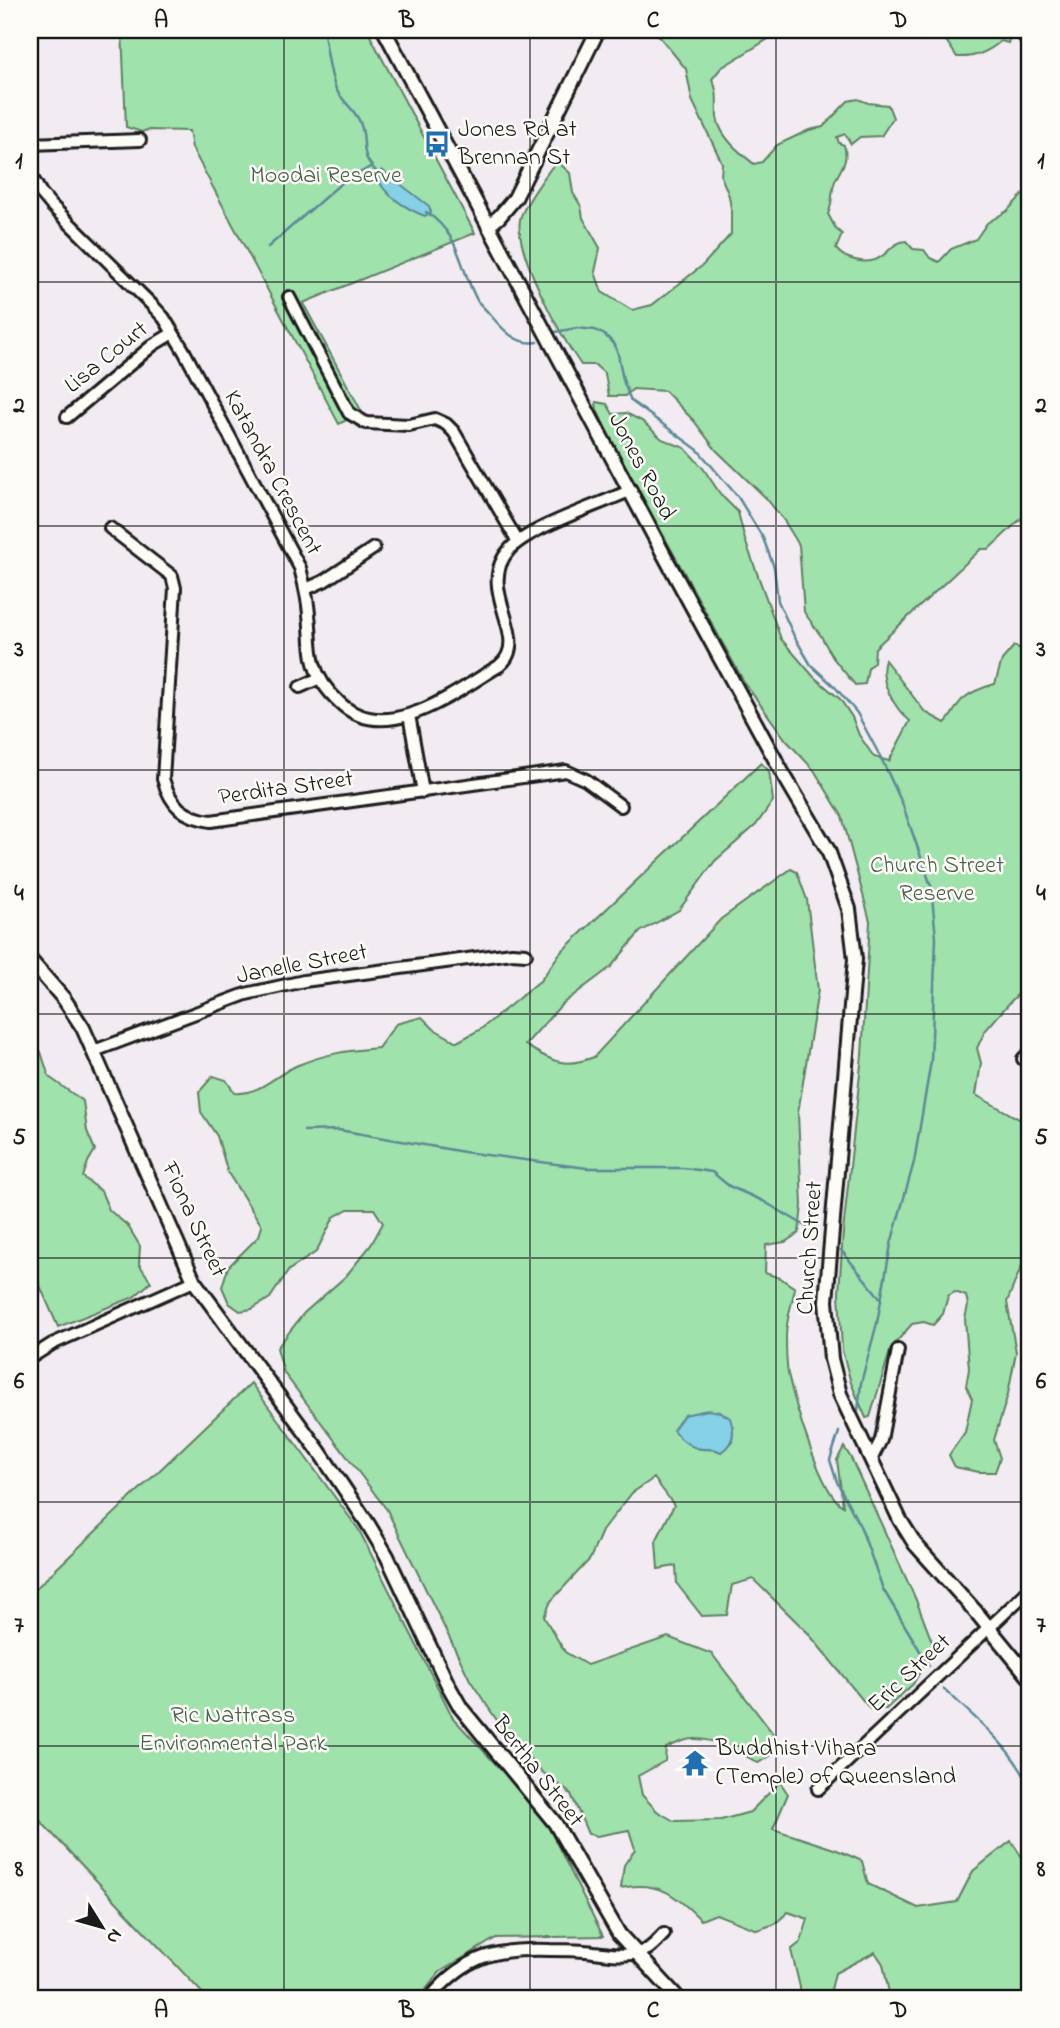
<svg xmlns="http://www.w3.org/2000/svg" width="1060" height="2028" viewBox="0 0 1060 2028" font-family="'Indie Flower',sans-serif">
  <rect width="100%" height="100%" fill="#f2ecf2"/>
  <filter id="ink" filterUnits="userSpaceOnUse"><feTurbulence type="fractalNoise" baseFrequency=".0143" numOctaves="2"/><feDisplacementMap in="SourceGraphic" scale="14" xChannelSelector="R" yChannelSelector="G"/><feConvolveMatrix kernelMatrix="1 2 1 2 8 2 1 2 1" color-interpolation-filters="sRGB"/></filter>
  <g filter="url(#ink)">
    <path fill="#a0e2ac" stroke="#5e7f64" stroke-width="2" fill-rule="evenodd" d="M122,30H367L475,233L303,303L362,412L339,424L192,148L189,131L147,130L142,132L126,127Z
      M654,30H770L768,39L721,68L712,79C719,91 716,103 717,117C720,137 739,152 754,164L762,162L777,145L809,130L823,127L848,101L858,99L868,103L888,105L893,118L881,136L860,137L851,144L845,134L837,137L839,143L844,145C849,162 841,167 835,181C831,191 833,204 828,214L836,229L842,234L836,249C842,256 847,258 855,260C886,268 887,242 906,241L913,249L924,250L930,258L939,262L951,249L976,239L987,223L1007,211L1030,187V510L989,549H981L875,648L874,662L868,668L865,684L855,685L833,658L821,636L804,612L799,545L785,522L766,498L716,450L694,421L665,391L633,389L625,396H609L605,374L595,365H581C562,338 514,252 520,220C521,209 544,178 551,168L559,163L570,173L573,193L581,206L583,218L600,248L595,272L602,292L632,310L652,305L703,265L731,234V209L729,196L721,176L722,163L692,100L686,69Z
      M944,30H1012V31L1008,43L1001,41C988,52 975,58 957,57L943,36Z
      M596,402L607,404L613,414L626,413L642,421L662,439L685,448L703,468L721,495L738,512L745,540L781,639L814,677L840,699L852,717L859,735L874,757L889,761L910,721C895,709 878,681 885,660L925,712L945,723C953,716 955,706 963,699C971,692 984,687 995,684L1002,660L1014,646L1030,653V983L1012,1000L985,1031L977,1048L981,1063L976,1095L1030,1125V1245L1007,1302L1016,1352L1008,1394L994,1440L1000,1458L995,1472H979L955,1467L949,1455L965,1432L972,1399L966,1386L969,1369L965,1319L968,1305L966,1296L955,1292L948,1296L943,1314L933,1325L924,1322L912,1324L891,1348L870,1417L866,1418L851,1383L842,1350L839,1293L843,1232L862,1055L870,921L842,816L814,770L786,740L744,682L609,436L597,410Z
      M761,763L769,771L773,801L756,825L715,861L679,910L640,932L611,967L562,1004L525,1045C552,1061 563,1069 594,1057L721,919L791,869L797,872L807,900L818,990L798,1113L802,1205L799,1233L785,1242L766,1245L765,1273L780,1278L795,1288C792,1304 786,1320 786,1336C786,1348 786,1362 788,1374C794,1400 821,1495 843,1506L837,1460L844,1447L851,1458L916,1600L934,1647L913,1684L886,1709H870L808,1633L753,1579L732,1585L727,1615L702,1616L677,1584L676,1566L658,1569L656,1541L674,1505L654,1478L632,1493L602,1531L590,1559L551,1601L544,1617L565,1652L587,1665L668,1637L712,1654L777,1739L770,1756L758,1763C740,1752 715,1738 693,1739C684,1739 674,1745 666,1748L665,1761L638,1776L642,1795L657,1811L674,1821L721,1820L750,1812L780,1782L788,1794L773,1829L837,1850L862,1861L868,1884L918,1908L957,1902L973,1871L1011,1841L1030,1869V1998H890L883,1964L875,1952L835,1973L829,1998H800V1987L791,1950L801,1942L808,1919L788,1912L775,1924L757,1930L716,1914L701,1920C676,1895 658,1880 621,1888L624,1865L635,1849L629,1830L597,1836L588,1834L571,1794L541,1771L496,1719L470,1680L387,1510L284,1373L277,1348L304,1313L346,1276L371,1245L383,1223L374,1209H348L334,1217L316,1252L289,1270L270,1298L252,1309L240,1311L229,1303L222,1287L228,1267L259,1236L262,1226L228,1173L217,1136L201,1112L199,1092L213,1076L226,1080L235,1093C260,1095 276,1074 298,1065C328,1053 346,1051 378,1048L396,1024L422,1017L434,1029L457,1042L481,1029L541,980L560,953ZM733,1427L732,1441L721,1452C713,1447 705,1451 697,1448C688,1445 684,1439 676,1434Z
      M30,1039L41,1052L49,1077L83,1101L87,1131L95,1150L88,1162L83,1177L101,1191L109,1210L128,1226L140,1246L139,1264L151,1282L134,1297L58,1327L30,1263Z
      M251,1383L359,1530L453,1718L542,1814L603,1936L496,1938L440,1972L419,1998H207L30,1810V1594Z"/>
    <path fill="#86d1e7" stroke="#5c8996" stroke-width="2" d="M382,170L429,206L431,212L425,216C409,210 377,192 378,173Z
      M708,1410L720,1412L730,1418C735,1433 734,1443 721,1452C714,1448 711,1449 703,1449C691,1448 680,1439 673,1430L684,1415Z"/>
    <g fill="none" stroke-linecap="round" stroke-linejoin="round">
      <path stroke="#5c8996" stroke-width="2.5" d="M323,30C328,50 328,70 336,89C342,101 354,109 359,120C370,143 355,153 380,175
        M426,212C462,236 459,268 478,302C495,317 510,347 537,342
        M268,247L339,185L370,167
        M555,332L577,328L595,330L605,335L615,345L618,354L623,380L631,401L698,450L738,497L763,538L774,567L778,601L794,636L811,665L835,687L857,713L881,758L902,803L931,886L936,938L931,1061L914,1162L891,1244L877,1323L861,1383L858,1411
        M304,1131L339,1130L464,1152L587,1168H684L712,1172L729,1186L763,1201L809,1228
        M841,1250L881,1299
        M839,1432L830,1460L837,1482L861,1528L883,1589L929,1666
        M944,1689C976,1719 1012,1747 1030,1787"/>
      <g stroke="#1c1c1c" stroke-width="16">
        <path id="minor" d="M30,144L140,140
          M30,174L41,193L51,205L153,306L164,318L184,351L300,568C304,583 308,599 309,615C311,630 310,648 314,663C318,679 328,692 340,703C387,747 456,691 499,666C534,638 474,590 509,550C529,527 600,505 631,490
          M289,297L349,413L366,423L409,425L435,419L446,424L454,432L518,542
          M67,417L153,345L173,333
          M110,528L172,576L175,588L163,779C171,806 183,817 211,821L566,771L586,780L621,806
          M306,589L324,581L374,548
          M300,687L320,678
          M409,715L423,792
          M94,1051L246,994L304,981L512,953L526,954
          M1023,1059L1030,1052
          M30,1358L52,1344L194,1281
          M871,1460L881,1440L898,1350
          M818,1789L1030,1589
          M430,1998C466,1955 496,1948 550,1950C565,1950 580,1950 594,1952C611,1954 632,1958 648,1949C654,1945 659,1939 664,1934"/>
      </g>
      <g stroke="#1c1c1c" stroke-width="18">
        <path id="tertiary" d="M384,30L663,553L782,772L828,850L849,909L855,959L826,1301L831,1359L840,1394L900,1520L915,1544L976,1612L1030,1678
          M488,226L499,217L515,198L598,30
          M30,960L64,999L83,1028L194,1281L319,1451L368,1524L387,1556L448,1685L461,1708L555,1823L619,1934L678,1998"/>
      </g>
      <g stroke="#1c1c1c" stroke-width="21">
        <path id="primary" d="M1024,30L1030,42"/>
      </g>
      <use href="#minor" stroke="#fdfcf7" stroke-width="10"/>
      <use href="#tertiary" stroke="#fdfcf7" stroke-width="12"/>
      <use href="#primary" stroke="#fedbac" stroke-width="16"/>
    </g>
  </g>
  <path fill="none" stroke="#1c1c1c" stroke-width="2" stroke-opacity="0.55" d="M284,30V1998M530,30V1998M776,30V1998M30,282H1030M30,526H1030M30,770H1030M30,1014H1030M30,1258H1030M30,1502H1030M30,1746H1030"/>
  <defs>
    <g id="bus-bare" transform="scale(2.1)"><path d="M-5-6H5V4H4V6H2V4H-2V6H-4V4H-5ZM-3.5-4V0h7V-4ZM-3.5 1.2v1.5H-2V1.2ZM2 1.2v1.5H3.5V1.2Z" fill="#1f6fb2" stroke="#fdfcf7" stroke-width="2.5" paint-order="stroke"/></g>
    <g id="temple-bare" transform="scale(2.1)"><path d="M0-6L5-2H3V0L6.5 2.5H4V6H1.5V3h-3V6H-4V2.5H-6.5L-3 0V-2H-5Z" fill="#1f6fb2" stroke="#fdfcf7" stroke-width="2.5" paint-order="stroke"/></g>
  </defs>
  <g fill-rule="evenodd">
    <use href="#bus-bare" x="437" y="144"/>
    <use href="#temple-bare" x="695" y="1763"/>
  </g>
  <g text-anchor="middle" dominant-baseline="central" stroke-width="5" stroke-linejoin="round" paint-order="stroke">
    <g font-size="24" fill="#1c1c1c" stroke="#fdfcf7" text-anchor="start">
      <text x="458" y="130">Jones Rd at<tspan x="458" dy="28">Brennan St</tspan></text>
      <text x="716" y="1749">Buddhist Vihara<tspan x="716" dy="28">(Temple) of Queensland</tspan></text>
    </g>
    <g font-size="24" fill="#4a614e" stroke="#fdfcf7">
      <text x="326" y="176">Moodai Reserve</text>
      <text x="937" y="866">Church Street<tspan x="937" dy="28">Reserve</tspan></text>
      <text x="233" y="1716">Ric Nattrass<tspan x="233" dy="28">Environmental Park</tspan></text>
    </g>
    <g font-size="24" fill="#1c1c1c" stroke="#fdfcf7">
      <text transform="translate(107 358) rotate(-39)">Lisa Court</text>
      <text transform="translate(641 467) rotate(62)">Jones Road</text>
      <text transform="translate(272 473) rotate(62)">Katandra Crescent</text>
      <text transform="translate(286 789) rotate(-8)">Perdita Street</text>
      <text transform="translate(302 965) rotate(-11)">Janelle Street</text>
      <text transform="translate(193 1220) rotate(65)">Fiona Street</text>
      <text transform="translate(811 1248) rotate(-86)">Church Street</text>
      <text transform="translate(910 1674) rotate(-43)">Eric Street</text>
      <text transform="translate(537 1772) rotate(52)">Bertha Street</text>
    </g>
  </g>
  <rect width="1060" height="2028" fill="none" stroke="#fdfcf7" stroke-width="77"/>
  <g transform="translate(102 1927) rotate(127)" stroke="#fdfcf7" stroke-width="5" paint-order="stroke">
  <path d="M0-5L12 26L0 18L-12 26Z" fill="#1c1c1c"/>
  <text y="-10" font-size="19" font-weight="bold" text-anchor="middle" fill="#1c1c1c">N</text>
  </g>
  <rect x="38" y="38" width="983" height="1952" fill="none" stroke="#1c1c1c" stroke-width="2.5"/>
  <g font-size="23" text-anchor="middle" font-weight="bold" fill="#1c1c1c">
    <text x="161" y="27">A</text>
    <text x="407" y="27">B</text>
    <text x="653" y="27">C</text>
    <text x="899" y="27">D</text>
    <text x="19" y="168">1</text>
    <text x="1041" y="168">1</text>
    <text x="19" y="412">2</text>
    <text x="1041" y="412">2</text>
    <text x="19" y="656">3</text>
    <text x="1041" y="656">3</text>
    <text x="19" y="900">4</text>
    <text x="1041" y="900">4</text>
    <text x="19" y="1144">5</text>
    <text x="1041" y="1144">5</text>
    <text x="19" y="1388">6</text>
    <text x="1041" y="1388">6</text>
    <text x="19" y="1632">7</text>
    <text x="1041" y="1632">7</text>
    <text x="19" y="1876">8</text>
    <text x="1041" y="1876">8</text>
    <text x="161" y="2017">A</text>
    <text x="407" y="2017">B</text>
    <text x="653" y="2017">C</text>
    <text x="899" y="2017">D</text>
  </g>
</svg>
